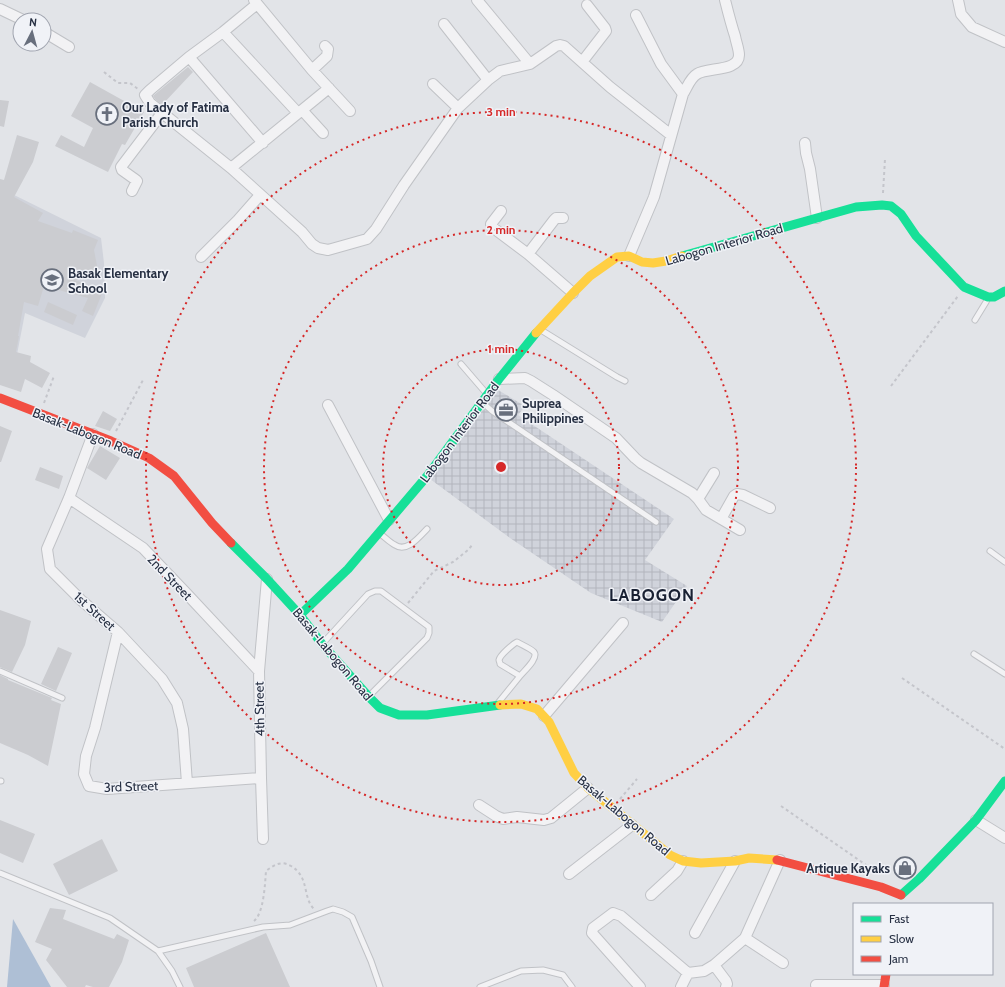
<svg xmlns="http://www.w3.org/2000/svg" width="1005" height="987" viewBox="0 0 1005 987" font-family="Cabin,sans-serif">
  <defs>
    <pattern id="industrial-grid" width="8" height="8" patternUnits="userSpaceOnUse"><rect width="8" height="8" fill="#d0d3db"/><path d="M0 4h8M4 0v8" fill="none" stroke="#b3b5bd"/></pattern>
  </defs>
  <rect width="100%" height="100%" fill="#e2e4e8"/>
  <path fill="#d0d3db" d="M0,188L101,238L104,263L105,298L85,338L25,313L14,370Z"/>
  <path fill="url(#industrial-grid)" d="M498,390L525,406L518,415L674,519L645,560L687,586L662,622L591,593L510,538L430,479Z"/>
  <path fill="#aebfd5" d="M13,919L51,987H7Z"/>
  <path fill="#cbccd0" d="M188,67L193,72L162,105L155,99L153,96L154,95Z
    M90,82L144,112L125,145L122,144L108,172L55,146L61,135L84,147L93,128L71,116Z
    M0,100L9,101L4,127L0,126Z
    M17,135L39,142L33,162L14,197L43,213L38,221L72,233L73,230L98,240L94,250L99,276L75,280L103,291L93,316L82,311L88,298L44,286L38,306L24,302L18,336H19L16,352L31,356L30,362L50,373L42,388L25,379L21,392L0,385V179L4,180Z
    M48,302L77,315L73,325L44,312Z
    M103,411L117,419L110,431L95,426Z
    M0,426L12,431L1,462H0Z
    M100,446L120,458L106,480L87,468Z
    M40,467L63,476L59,489L35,480Z
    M0,610L31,621L25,645L12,672L0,667Z
    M58,647L72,653L56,691L41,684Z
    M0,675L8,679V680L52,698L51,700L61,704L48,766L28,755L0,743Z
    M0,820L35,834L23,863L0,853Z
    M102,839L118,871L69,895L53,864Z
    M50,908L66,910L63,919L114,939L117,934L129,940L122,962L109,987H93L86,985L85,987H67L46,960L52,949L35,942Z
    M266,933L290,987H194L186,968Z"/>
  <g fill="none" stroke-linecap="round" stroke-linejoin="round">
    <g stroke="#c0c2c6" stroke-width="7">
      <path id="lane" d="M975,320L986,302L988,298
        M541,330L617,377L625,381
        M461,364L486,393
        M483,403L492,411L656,522
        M379,533C385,537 389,542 395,545C407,553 419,537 427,529
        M990,551L1005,562
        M323,643L368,594L375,591H381L429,627V633L427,638L369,696
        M974,654L1005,674
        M0,671L62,698
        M498,703L520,676L500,664C500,662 499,661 499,660C500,655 513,644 517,642C522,645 530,648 534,652C539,658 524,671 520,676
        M0,781H1
        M0,873L110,918L158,951L172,971L180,987
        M158,951L263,927L290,925L327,911L333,909L343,912L352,917L371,961L380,987
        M480,987L521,971L543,970L563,975L572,987"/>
    </g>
    <g stroke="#c0c2c6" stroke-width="12">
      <path id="street" d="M254,0L312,70L350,111
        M477,0L530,64
        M958,0L961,14L972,27L1005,42
        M257,4L223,32L189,57L150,90L145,95L150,103L231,168L302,232L312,244L318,248L328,250L367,239L376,229L404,185L458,108L488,80L500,71L530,64L556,46L560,45L564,46L610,87L671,135
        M0,9L23,20
        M636,15L661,64L683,94
        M444,24L488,80
        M44,32L69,47
        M223,32L298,113
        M189,57L263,143
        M582,62L606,31L605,28L587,5
        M312,70L327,56L328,49L325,46
        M433,84L458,108
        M302,110L323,133
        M805,143L806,153L810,169L817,218
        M231,168L329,88
        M132,191L137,181L136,180L122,170L121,167L162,113
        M501,211L491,224L492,227L528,254
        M563,218H556L554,220L528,254L573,293
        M629,256L654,197L683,94C687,88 690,78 697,74C707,67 739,72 739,55C739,49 736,42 735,36C731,24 728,12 725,0
        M201,257L238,220L260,195
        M499,379L525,378L531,381L553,395L616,438L635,458L641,463L692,493L698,499L706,510L740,530
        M328,405L389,520
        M93,434L69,498L47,549L50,569L81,600L118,632L162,679L177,703L183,729L187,783
        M69,498L143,548L186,593L259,671
        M698,499L714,473
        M721,519L734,496L737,494L743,495L770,508
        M118,632L95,728L86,756L84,774L89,786L107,789L261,778
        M544,716L623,623
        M479,805L496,816L503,819L517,817L544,820L551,818L588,788
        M976,820L1005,838
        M263,839L261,778L259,671L267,579
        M569,874L632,825
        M651,895L677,871L683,861
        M695,933L735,861
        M745,938L783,963
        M714,965L726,981L727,984L726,987
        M816,985H884
        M640,987L592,933L593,928L613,913L621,916L688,973L704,971L714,965L745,938L780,860
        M681,987L688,973"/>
    </g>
    <path stroke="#c4c5cb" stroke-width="2" stroke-dasharray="3 3" stroke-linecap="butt" d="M104,72L118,83H130L138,89
      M883,193L885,159
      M891,386L958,296
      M44,403L54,376
      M116,431L143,380
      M408,603L434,571L453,562L468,550L473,544
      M902,678L1005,749
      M620,799L637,779
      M781,806L879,874
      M254,921C264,913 265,883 266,871C274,865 281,860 291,866C310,877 302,897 314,909"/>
    <use href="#lane" stroke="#f2f2f4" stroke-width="5"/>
    <use href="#street" stroke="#f2f2f4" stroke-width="10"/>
    <path stroke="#16e098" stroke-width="9" d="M682,256L856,207L882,205L891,206L901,214L916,236L964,287L988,297H994L1005,291
      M231,543L267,579L300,615L322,644L369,697L380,708L399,715H427L500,705
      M300,615L348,569L428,475L499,379L536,333
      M901,895L919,879L976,820L1005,781"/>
    <path stroke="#ffcf43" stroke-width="9" d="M536,333L573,293L590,276L617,257L629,256L642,262L653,263L666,261L682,256
      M500,705L521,704L537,709L549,722L574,773L588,788L670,855L683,861L701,863L735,861L749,858L777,860"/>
    <path stroke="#f24e42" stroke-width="9" d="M0,398L111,441L149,458L174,476L212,523L231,543
      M777,860L881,887L901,895
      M884,987L886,974"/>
  </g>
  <g fill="none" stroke="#d62828" stroke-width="2" stroke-dasharray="2 4">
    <circle cx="501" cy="467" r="118"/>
    <circle cx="501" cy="467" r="237"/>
    <circle cx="501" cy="467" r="355"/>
  </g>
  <defs>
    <g id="church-ring" transform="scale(1.15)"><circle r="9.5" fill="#f0f2f7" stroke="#686f7d" stroke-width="1.5"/><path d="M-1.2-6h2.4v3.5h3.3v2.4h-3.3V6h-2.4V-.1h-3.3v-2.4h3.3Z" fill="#686f7d"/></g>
    <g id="school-ring" transform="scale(1.15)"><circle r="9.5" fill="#f0f2f7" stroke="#686f7d" stroke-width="1.5"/><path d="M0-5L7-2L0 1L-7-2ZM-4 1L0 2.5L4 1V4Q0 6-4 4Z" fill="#686f7d"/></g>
    <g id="office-ring" transform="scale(1.15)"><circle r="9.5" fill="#f0f2f7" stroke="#686f7d" stroke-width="1.5"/><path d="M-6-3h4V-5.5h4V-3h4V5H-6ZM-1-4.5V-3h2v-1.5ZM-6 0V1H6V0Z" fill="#686f7d"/></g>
    <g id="shop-ring" transform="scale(1.15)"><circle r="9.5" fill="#f0f2f7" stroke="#686f7d" stroke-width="1.5"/><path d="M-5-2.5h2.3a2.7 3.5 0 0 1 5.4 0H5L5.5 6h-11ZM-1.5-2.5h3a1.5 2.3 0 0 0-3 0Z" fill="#686f7d"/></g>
  </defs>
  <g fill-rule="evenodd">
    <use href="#church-ring" x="107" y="114"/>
    <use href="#school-ring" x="52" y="280"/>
    <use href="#office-ring" x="506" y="410"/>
    <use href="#shop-ring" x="905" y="868"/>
  </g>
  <g text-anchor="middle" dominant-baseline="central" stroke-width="3" stroke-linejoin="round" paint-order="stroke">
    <g font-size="13" font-weight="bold" fill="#273043" stroke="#f0f2f7" text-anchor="start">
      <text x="122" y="107">Our Lady of Fatima<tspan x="122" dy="15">Parish Church</tspan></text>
      <text x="68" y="273">Basak Elementary<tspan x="68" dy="15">School</tspan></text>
      <text x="522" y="403">Suprea<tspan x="522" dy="15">Philippines</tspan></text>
      <text x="890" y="868" text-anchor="end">Artique Kayaks</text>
    </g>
    <g font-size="13" fill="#273043" stroke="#f0f2f7">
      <text transform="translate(724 244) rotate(-16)">Labogon Interior Road</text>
      <text transform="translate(459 432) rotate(-53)">Labogon Interior Road</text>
      <text transform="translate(87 433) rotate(22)">Basak-Labogon Road</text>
      <text transform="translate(170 577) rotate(46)">2nd Street</text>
      <text transform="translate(95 611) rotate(42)">1st Street</text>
      <text transform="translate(333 654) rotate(50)">Basak-Labogon Road</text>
      <text transform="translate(259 709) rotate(-91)">4th Street</text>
      <text transform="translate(131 786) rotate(-2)">3rd Street</text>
      <text transform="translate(624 815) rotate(40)">Basak-Labogon Road</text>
    </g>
    <g font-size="17" font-weight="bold" letter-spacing="1" fill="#192133" stroke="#f0f2f7">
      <text x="652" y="595">LABOGON</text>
    </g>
  </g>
  <circle cx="501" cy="467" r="6" fill="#d62828" stroke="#f0f2f7" stroke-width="2"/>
  <g font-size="12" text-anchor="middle" font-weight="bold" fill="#d62828" stroke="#f0f2f7" stroke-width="3" stroke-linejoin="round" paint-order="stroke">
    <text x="501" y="116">3 min</text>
    <text x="501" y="234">2 min</text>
    <text x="501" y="353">1 min</text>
  </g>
  <rect x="853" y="903" width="140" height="72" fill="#f0f2f7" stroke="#a0a4af"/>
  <rect x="861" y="916" width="20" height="6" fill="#16e098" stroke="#a0a4af"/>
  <text x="889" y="923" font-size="12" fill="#273043">Fast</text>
  <rect x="861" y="936" width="20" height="6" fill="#ffcf43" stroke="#a0a4af"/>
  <text x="889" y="943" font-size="12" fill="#273043">Slow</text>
  <rect x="861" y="956" width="20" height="6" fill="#f24e42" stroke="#a0a4af"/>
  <text x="889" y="963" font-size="12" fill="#273043">Jam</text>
  <g transform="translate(32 32) rotate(6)"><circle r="19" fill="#f0f2f7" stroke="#a0a4af"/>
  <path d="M0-3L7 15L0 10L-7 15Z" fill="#686f7d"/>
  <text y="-6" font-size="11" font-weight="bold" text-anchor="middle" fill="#273043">N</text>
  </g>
</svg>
